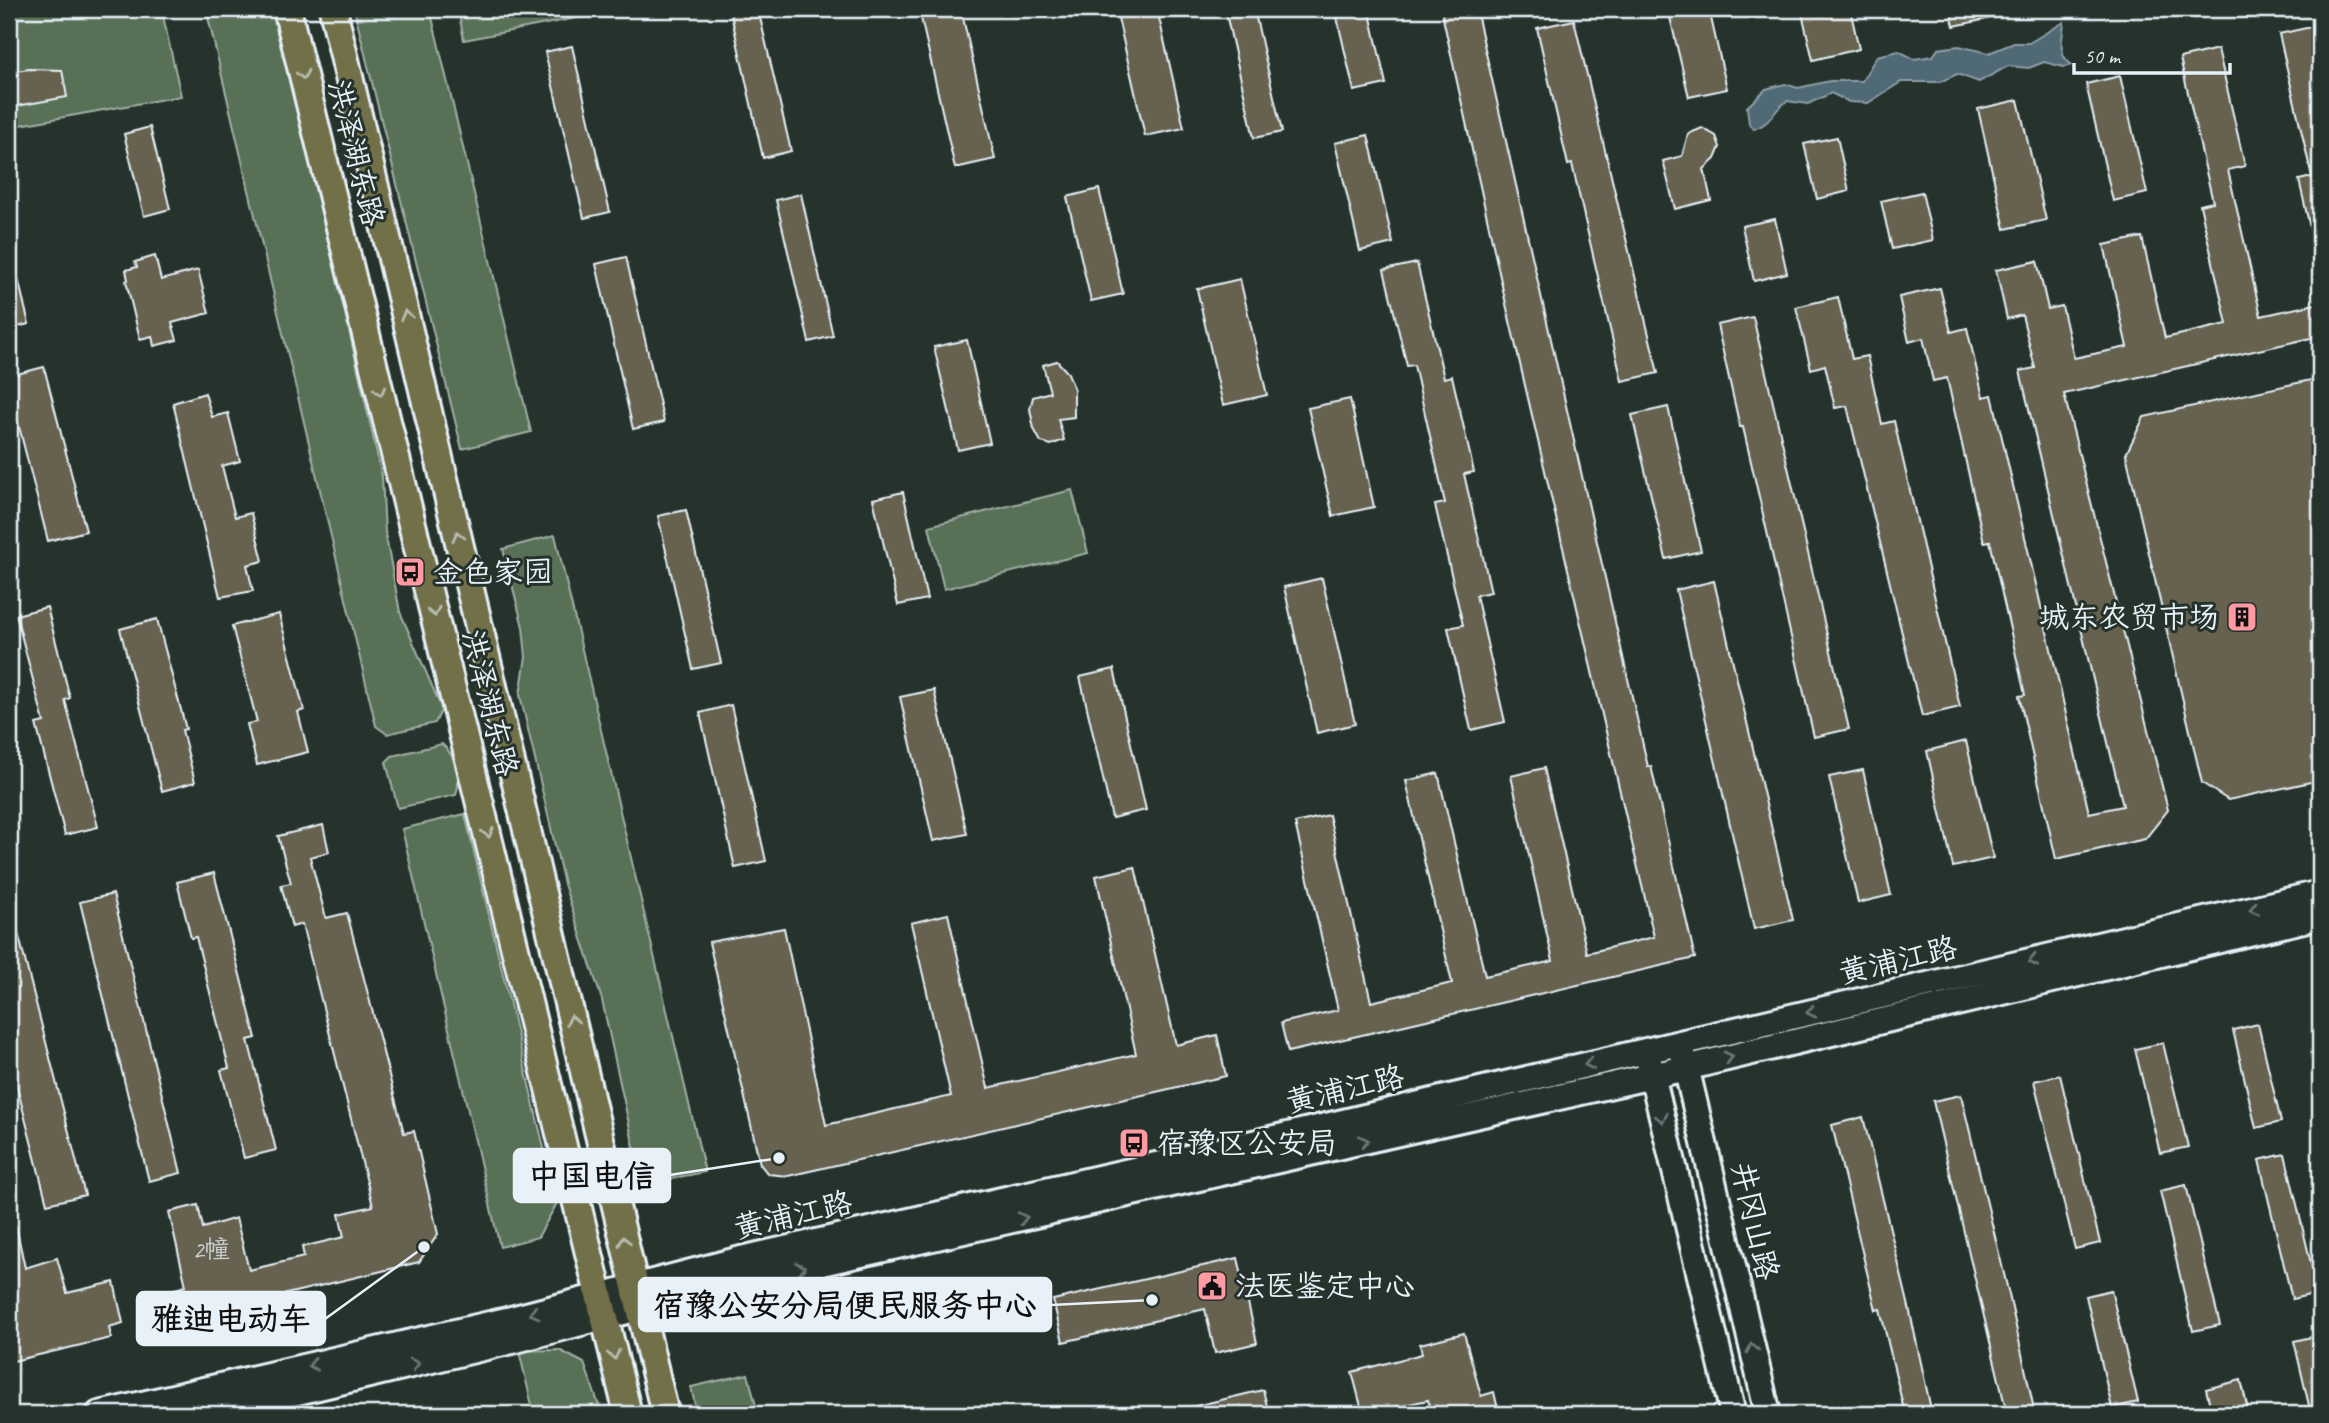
<svg xmlns="http://www.w3.org/2000/svg" width="2329" height="1423" viewBox="0 0 2329 1423" font-family="Caveat,'LXGW WenKai TC',sans-serif">
  <rect width="100%" height="100%" fill="#26332d"/>
  <filter id="ink" filterUnits="userSpaceOnUse"><feTurbulence type="fractalNoise" baseFrequency=".0143" numOctaves="2"/><feDisplacementMap in="SourceGraphic" scale="14" xChannelSelector="R" yChannelSelector="G"/><feConvolveMatrix kernelMatrix="1 2 1 2 8 2 1 2 1" color-interpolation-filters="sRGB"/></filter>
  <g filter="url(#ink)">
    <path fill="#587056" stroke="#a0b0a7" stroke-width="2" d="M9,9H156L163,16L181,96L9,127Z
      M206,9H276L382,476L385,532L400,612L442,709L435,723L387,734L376,726Z
      M354,9H430L531,432L462,449Z
      M458,9H622L464,40Z
      M1072,490L1088,553L944,589L929,526Z
      M555,535L705,1172L642,1184L602,1000L564,884L520,695L526,657L523,627L503,549Z
      M442,744C455,755 462,777 456,795L398,808L386,762L392,756Z
      M465,814L557,1203L538,1237L500,1247L402,829Z
      M559,1350L584,1363L602,1414H534L519,1351Z
      M748,1374L758,1414H697L691,1387Z"/>
    <path fill="#506975" stroke="#8d9fa9" stroke-width="2" d="M2064,22C2063,38 2056,54 2072,65L2064,67L2044,62L2029,68L2008,66L1979,82L1957,74L1940,82H1901L1868,103L1849,102L1831,93L1808,104L1787,101C1774,109 1771,124 1754,129L1749,124L1747,107L1766,89L1785,84L1798,88L1830,81H1862L1877,56L1899,51L1914,59L1933,56L1938,49L1959,46L1989,53L2014,43H2029Z"/>
    <path fill="#666250" stroke="#e8f1f8" stroke-width="2" d="M758,9L791,151L763,158L731,14Z
      M919,9H961L995,159L955,168Z
      M1116,9H1157L1184,128L1145,136Z
      M1225,9H1254L1282,132L1254,138Z
      M1335,9H1369L1386,84L1354,91Z
      M1441,9H1476L1648,767L1651,766L1695,958L1288,1052L1281,1023L1338,1010L1295,823L1329,815L1371,1002L1452,983L1406,781L1438,773L1485,976L1553,961L1511,776L1544,768L1587,953L1654,937L1506,304Z
      M1668,9H1709L1727,89L1689,97Z
      M1801,9H1850L1859,49L1813,60Z
      M1950,9H2000L2001,16L1954,26Z
      M1574,20L1658,373L1622,381L1572,164L1568,165L1537,28Z
      M2320,25V244L2314,245L2299,180L2312,177L2279,34Z
      M572,46L610,212L584,218L545,52Z
      M2218,49L2245,166L2228,170L2261,316L2320,303V336L2064,394L2168,810L2145,839L2056,859L2019,696L2025,695L1990,541L1984,542L1947,378L1933,381L1923,338L1909,342L1899,297L1940,288L1951,332L1967,328L1983,397L1992,395L2089,813L2123,806L2020,371L2035,368L2022,315L2007,319L1996,270L2037,261L2048,309L2062,306L2074,358L2127,347L2104,245L2142,237L2165,338L2227,324L2200,205L2213,202L2180,58Z
      M29,69L62,70L67,97L11,107L9,72Z
      M2120,76L2147,193L2113,201L2086,84Z
      M2018,100L2046,220L2005,229L1978,109Z
      M150,127L170,209L144,216L124,134Z
      M1702,128L1716,136L1720,147L1715,159L1704,169L1711,200L1675,209L1663,161L1682,156L1688,134Z
      M1368,135L1393,243L1360,251L1335,143Z
      M1837,137L1849,191L1817,199L1804,144Z
      M1099,189L1123,294L1091,301L1067,197Z
      M1922,192L1933,240L1892,249L1881,201Z
      M801,194L833,336L809,342L776,200Z
      M1775,219L1787,273L1754,281L1742,226Z
      M155,256L161,280L198,270L209,313L172,323L177,340L154,346L152,336L140,339L126,281L128,280L126,270L137,267L135,262Z
      M626,257L664,422L633,429L596,264Z
      M1417,263L1444,378L1452,376L1474,472L1464,474L1491,592L1476,595L1505,722L1471,730L1448,628L1463,625L1435,505L1445,503L1414,365L1407,366L1384,270Z
      M9,266H15L29,324L9,329Z
      M1240,279L1267,395L1223,405L1197,289Z
      M1838,297L1852,359L1867,356L1882,424L1894,421L1960,707L1922,716L1847,406L1835,408L1825,365L1811,369L1796,307Z
      M1753,317L1849,729L1814,737L1743,427H1740L1717,325Z
      M967,340L990,443L958,450L934,347Z
      M1057,361L1068,373L1074,389V417L1058,419L1064,440L1051,445L1041,442L1034,429L1030,409L1033,397L1050,392L1043,365Z
      M44,367L86,531L48,541L9,387V376Z
      M2320,378V780L2228,800L2202,783L2126,454L2144,417Z
      M205,393L212,417L228,413L240,461L222,466L235,517L251,513L263,561L247,565L253,591L220,597L173,403Z
      M1350,399L1374,507L1333,516L1308,408Z
      M1668,407L1701,551L1666,559L1632,415Z
      M903,492L927,599L898,605L873,499Z
      M686,510L721,663L693,669L658,516Z
      M1322,578L1355,724L1317,733L1284,587Z
      M1714,581L1793,920L1754,929L1676,590Z
      M47,607L70,698L65,700L98,827L65,835L36,724L44,722L16,615Z
      M279,614L304,710L298,712L308,752L257,765L247,724L257,722L232,626Z
      M157,619L186,729L182,730L195,782L162,791L120,629Z
      M1114,669L1146,810L1112,818L1080,677Z
      M934,690L967,834L933,841L900,697Z
      M731,705L766,861L735,868L700,713Z
      M1966,741L1993,858L1953,867L1927,751Z
      M1863,770L1891,895L1858,903L1829,777Z
      M323,825L329,852L310,857L326,918L347,913L404,1133L414,1131L438,1234L419,1262L175,1321L167,1291L186,1286L169,1212L198,1205L203,1228L236,1218L249,1270L304,1257L302,1247L344,1237L339,1214L373,1206L302,924L292,927L281,885L291,883L278,836Z
      M1135,867L1176,1045L1217,1035L1226,1076L788,1176L768,1174L760,1164L709,942L784,928L826,1125L951,1096L911,923L948,914L988,1088L1136,1054L1096,876Z
      M214,873L256,1038L248,1040L276,1150L244,1158L221,1070L229,1068L196,937L191,938L177,882Z
      M113,894L181,1173L149,1181L80,902Z
      M15,921L85,1195L47,1204L13,1071L17,1070L9,1036V922Z
      M2258,1024L2281,1122L2256,1128L2233,1030Z
      M2163,1043L2188,1147L2160,1153L2135,1049Z
      M2060,1075L2100,1243L2075,1249L2034,1081Z
      M1961,1095L2010,1299L2035,1414H2007L1933,1101Z
      M1863,1117L1908,1303L1932,1414H1905L1880,1309L1876,1310L1832,1125Z
      M2285,1154L2318,1293L2292,1299L2259,1160Z
      M2186,1185L2220,1325L2193,1331L2160,1191Z
      M16,1226L25,1268L57,1258L67,1293L114,1282L123,1323L109,1327L111,1338L9,1362V1227Z
      M1238,1258L1257,1343L1215,1353L1205,1309L1063,1342L1053,1300Z
      M2111,1290L2138,1402L2112,1408L2086,1296Z
      M1464,1333L1481,1396L1494,1392L1499,1414H1432L1428,1400L1363,1414L1352,1372L1422,1354L1420,1344Z
      M2320,1335V1414H2311L2294,1341Z
      M2241,1380L2249,1414H2212L2206,1389Z
      M1263,1390L1269,1414H1188L1187,1408Z"/>
    <g fill="none" stroke-linecap="round" stroke-linejoin="round">
      <g stroke="#e8f1f8" stroke-width="30">
        <path id="secondary" d="M1683,1054L1768,1414
          M1649,1062L1733,1414
          M99,1414L507,1320L741,1259L1249,1144L2320,893
          M205,1414L512,1341L746,1280L1652,1076L2320,916"/>
      </g>
      <g stroke="#e8f1f8" stroke-width="32">
        <path id="primary" d="M287,9L628,1414
          M333,9L665,1414"/>
      </g>
      <use href="#secondary" stroke="#26332d" stroke-width="24"/>
      <use href="#primary" stroke="#716f4a" stroke-width="26"/>
    </g>
    <defs><path id="oneway-chevron" d="M-2-3.5L2.5 0L-2 3.5" fill="none" stroke-width="1.6" stroke-linecap="round" stroke-linejoin="round" transform="scale(1.75)"/></defs>
    <g stroke="#b8bdb2">
      <use href="#oneway-chevron" transform="translate(303 75) rotate(76)"/>
      <use href="#oneway-chevron" transform="translate(406 315) rotate(-103)"/>
      <use href="#oneway-chevron" transform="translate(380 391) rotate(76)"/>
      <use href="#oneway-chevron" transform="translate(458 536) rotate(-103)"/>
      <use href="#oneway-chevron" transform="translate(434 612) rotate(76)"/>
      <use href="#oneway-chevron" transform="translate(488 833) rotate(76)"/>
      <use href="#oneway-chevron" transform="translate(572 1020) rotate(-103)"/>
      <use href="#oneway-chevron" transform="translate(624 1241) rotate(-103)"/>
      <use href="#oneway-chevron" transform="translate(614 1355) rotate(77)"/>
    </g>
    <g stroke="#6a7674">
      <use href="#oneway-chevron" transform="translate(2254 909) rotate(166)"/>
      <use href="#oneway-chevron" transform="translate(2033 961) rotate(167)"/>
      <use href="#oneway-chevron" transform="translate(1811 1012) rotate(167)"/>
      <use href="#oneway-chevron" transform="translate(1729 1057) rotate(-14)"/>
      <use href="#oneway-chevron" transform="translate(1589 1064) rotate(167)"/>
      <use href="#oneway-chevron" transform="translate(1662 1118) rotate(77)"/>
      <use href="#oneway-chevron" transform="translate(1364 1141) rotate(-13)"/>
      <use href="#oneway-chevron" transform="translate(1023 1218) rotate(-13)"/>
      <use href="#oneway-chevron" transform="translate(801 1268) rotate(-13)"/>
      <use href="#oneway-chevron" transform="translate(534 1313) rotate(165)"/>
      <use href="#oneway-chevron" transform="translate(1752 1348) rotate(-103)"/>
      <use href="#oneway-chevron" transform="translate(415 1364) rotate(-13)"/>
      <use href="#oneway-chevron" transform="translate(313 1365) rotate(167)"/>
    </g>
  </g>
  <defs>
    <g id="bus-square" transform="scale(1.575)"><rect x="-9" y="-9" width="18" height="18" rx="4" fill="#ff9aa2" stroke="#26332d"/><path d="M-5-6H5V4H4V6H2V4H-2V6H-4V4H-5ZM-3.5-4V0h7V-4ZM-3.5 1.2v1.5H-2V1.2ZM2 1.2v1.5H3.5V1.2Z" fill="#111"/></g>
    <g id="building-square" transform="scale(1.575)"><rect x="-9" y="-9" width="18" height="18" rx="4" fill="#ff9aa2" stroke="#26332d"/><path d="M-4-6H4V6H1V3H-1V6H-4ZM-2.5-4.3h1.7v1.8h-1.7ZM.8-4.3h1.7v1.8H.8ZM-2.5-1h1.7V.8h-1.7ZM.8-1h1.7V.8H.8Z" fill="#111"/></g>
    <g id="civic-square" transform="scale(1.575)"><rect x="-9" y="-9" width="18" height="18" rx="4" fill="#ff9aa2" stroke="#26332d"/><path d="M-.6-6.5H3V-4.5H.6V-3L4-1V1h2V6H-6V1h2V-1L-.6-3ZM-1.2 2.5V6h2.4V2.5Z" fill="#111"/></g>
  </defs>
  <g fill-rule="evenodd">
    <use href="#bus-square" x="410" y="572"/>
    <use href="#building-square" x="2242" y="617"/>
    <use href="#bus-square" x="1134" y="1143"/>
    <use href="#civic-square" x="1212" y="1286"/>
  </g>
  <g text-anchor="middle" dominant-baseline="central" stroke-width="6" stroke-linejoin="round" paint-order="stroke">
    <g font-size="26" fill="#c8cdce">
      <text x="211" y="1249">2幢</text>
    </g>
    <g font-size="30" fill="#e8f1f8" stroke="#26332d">
      <text transform="translate(356 153) rotate(76)">洪泽湖东路</text>
      <text transform="translate(490 703) rotate(76)">洪泽湖东路</text>
      <text transform="translate(1898 960) rotate(-13)">黄浦江路</text>
      <text transform="translate(1345 1089) rotate(-13)">黄浦江路</text>
      <text transform="translate(793 1215) rotate(-13)">黄浦江路</text>
      <text transform="translate(1755 1221) rotate(77)">井冈山路</text>
    </g>
    <g font-size="30" fill="#e8f1f8" stroke="#26332d" text-anchor="start">
      <text x="433" y="572">金色家园</text>
      <text x="2219" y="617" text-anchor="end">城东农贸市场</text>
      <text x="1157" y="1143">宿豫区公安局</text>
      <text x="1235" y="1286">法医鉴定中心</text>
    </g>
  </g>
  <path fill="none" stroke="#e8f1f8" stroke-width="2.5" d="M779 1158L670 1175M1152 1300L1051 1305M424 1247L325 1319"/>
  <g fill="#e8f1f8" stroke="#26332d" stroke-width="2.5">
    <circle cx="779" cy="1158" r="7"/>
    <circle cx="1152" cy="1300" r="7"/>
    <circle cx="424" cy="1247" r="7"/>
  </g>
  <g fill="#e8f1f8" stroke="#e8f1f8" stroke-width="2.5">
    <rect x="514" y="1149" width="156" height="53" rx="7"/>
    <rect x="639" y="1278" width="412" height="53" rx="7"/>
    <rect x="137" y="1292" width="188" height="53" rx="7"/>
  </g>
  <g font-size="32" text-anchor="middle" font-weight="bold" fill="#111">
    <text x="592" y="1187">中国电信</text>
    <text x="845" y="1316">宿豫公安分局便民服务中心</text>
    <text x="231" y="1330">雅迪电动车</text>
  </g>
  <rect width="2329" height="1423" fill="none" stroke="#26332d" stroke-width="35"/>
  <rect x="18" y="18" width="2294" height="1388" fill="none" stroke="#e8f1f8" stroke-width="2.5" filter="url(#ink)"/>
  <path d="M2074 63v10h156v-10" fill="none" stroke="#e8f1f8" stroke-width="3.5"/>
  <text x="2084" y="63" font-size="21" fill="#e8f1f8" stroke="#26332d" stroke-width="5" paint-order="stroke">50 m</text>
</svg>
